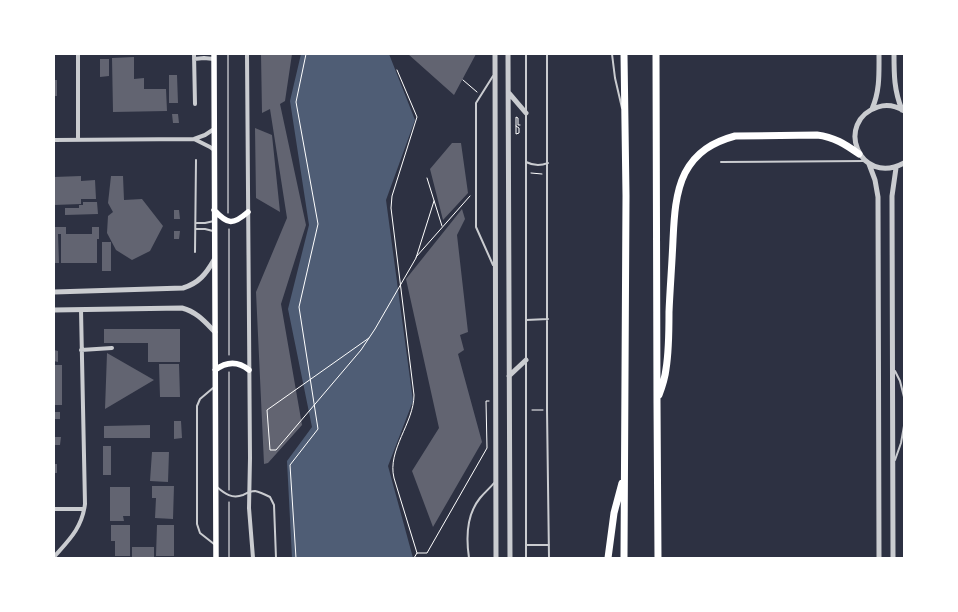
<svg xmlns="http://www.w3.org/2000/svg" width="958" height="612" viewBox="0 0 958 612" font-family="Karla,sans-serif">
  <rect width="100%" height="100%" fill="#2d3142"/>
  <path fill="#4f5d75" d="M301,54H389L415,120L386,200L413,401L388,466L413,558H292L287,461L312,427L288,309L309,225L290,101Z"/>
  <path fill="#626471" d="M261,54H292L285,101L280,104L306,225L281,304L302,425L268,463L264,464L256,292L287,218L270,109L262,113Z
    M408,54H476L454,95Z
    M134,57V79L144,78V89H166L167,111L113,112L112,58Z
    M100,59H109V76L100,77Z
    M169,75H177L178,103H169Z
    M54,80H57V96H54Z
    M172,114H178L179,123H173Z
    M255,128L272,135L280,212L256,198Z
    M452,143H461L468,193L443,220L430,169Z
    M81,176V181L95,180L96,199H81V204L54,205V177Z
    M111,176H123L124,200L142,199L163,226L150,251L132,260L116,250L107,233L108,216L113,212L108,203Z
    M83,202H97L98,214L65,215V208H79V205H83Z
    M462,209L465,219L457,235L468,332L460,335L464,350L458,354L482,442L433,527L412,471L439,428L406,279Z
    M174,210H179L180,219H174Z
    M54,227H66V234H92V227H99V239H97V263H61V234H58L59,263H54Z
    M174,231H180L179,239H174Z
    M102,242H111V271H102Z
    M104,329H180V362H148V343H104Z
    M54,350L58,351V362L54,361Z
    M107,353L154,380L105,409Z
    M159,364H179L180,397H160Z
    M54,365H62V405H54Z
    M54,412H60V419H54Z
    M174,421H181L182,438L174,439Z
    M150,425V438H104V426Z
    M54,437H61L60,445H54Z
    M103,446H111V475H103Z
    M152,452H169L168,482L150,481Z
    M54,464H57V473H54Z
    M152,486H174L173,519L155,518L156,498H152Z
    M110,487H130V516H123L124,521H110Z
    M111,525H130V556H115V541H111Z
    M157,525H174V556H156Z
    M132,547H154V558H132Z"/>
  <g fill="none" stroke-linecap="round" stroke-linejoin="round">
    <path stroke="#fff" stroke-width="1" d="M228,54V213
      M397,70L417,117L392,196L391,208L414,395C414,423 387,450 394,478L417,553
      M463,80L477,92
      M516,126L519,128V133L516,134V117L518,118V125H520
      M531,173L542,174
      M427,178L442,226
      M229,229V355
      M416,257L470,196
      M369,338L267,410L270,450H276L361,350L375,329L416,258L434,201
      M229,372V490
      M532,410H543
      M229,558V502
      M296,558L290,465L318,429L299,307L318,224L296,102L306,54
      M414,558L417,553H427L487,448L486,401H489"/>
    <path stroke="#caccd0" stroke-width="2" d="M526,54V358
      M547,54V410L549,558
      M612,54L615,78L622,108
      M493,76L476,103V227L493,265
      M526,162C534,166 540,166 548,163
      M721,162L865,161
      M197,223H205L214,221
      M196,229H205L213,231
      M195,252L196,160
      M526,320L548,319
      M895,371L900,381L904,397
      M213,388L200,399L197,406V524L200,533L214,544
      M895,460L901,443L904,426
      M217,487C225,494 232,499 243,495C247,493 250,491 255,491C260,492 266,495 270,497L274,505L276,558
      M526,545H549
      M469,558C466,538 467,514 480,498C485,492 490,488 494,483
      M526,558V363"/>
    <path stroke="#caccd0" stroke-width="4" d="M78,54V140
      M194,54L195,104
      M247,54L250,458L249,508L253,558
      M194,59L204,58L214,59
      M194,139L210,147L214,150
      M54,140L194,139L205,135L214,129
      M81,350L112,348
      M54,509H84
      M54,557C69,540 82,528 85,504L81,310"/>
    <path stroke="#caccd0" stroke-width="5" d="M495,54L496,558
      M508,54L510,558
      M894,54C894,75 894,90 902,110
      M509,93L526,113
      M872,109C880,91 879,73 879,54
      M904,111C896,106 887,104 878,107C834,121 859,187 904,163
      M869,164L875,180L878,197L879,558
      M54,292L183,288C199,283 206,274 214,260
      M54,310L182,308C197,312 205,322 215,332
      M509,376L526,360
      M893,558L892,196L896,168"/>
    <path stroke="#fff" stroke-width="5.5" d="M214,54L216,558
      M214,210C228,225 233,225 248,212
      M215,370C227,361 238,361 249,370"/>
    <path stroke="#fff" stroke-width="7" d="M656,54L657,403L658,558
      M659,395C662,387 665,378 666,369C669,351 669,331 669,312C670,288 672,264 673,240C674,219 675,193 685,173C696,152 713,142 735,136L817,135C834,137 845,144 859,154
      M608,558L614,513L622,483
      M624,558L626,196L624,54"/>
  </g>
  <rect width="958" height="612" fill="none" stroke="#ffffff" stroke-width="110"/>
</svg>
